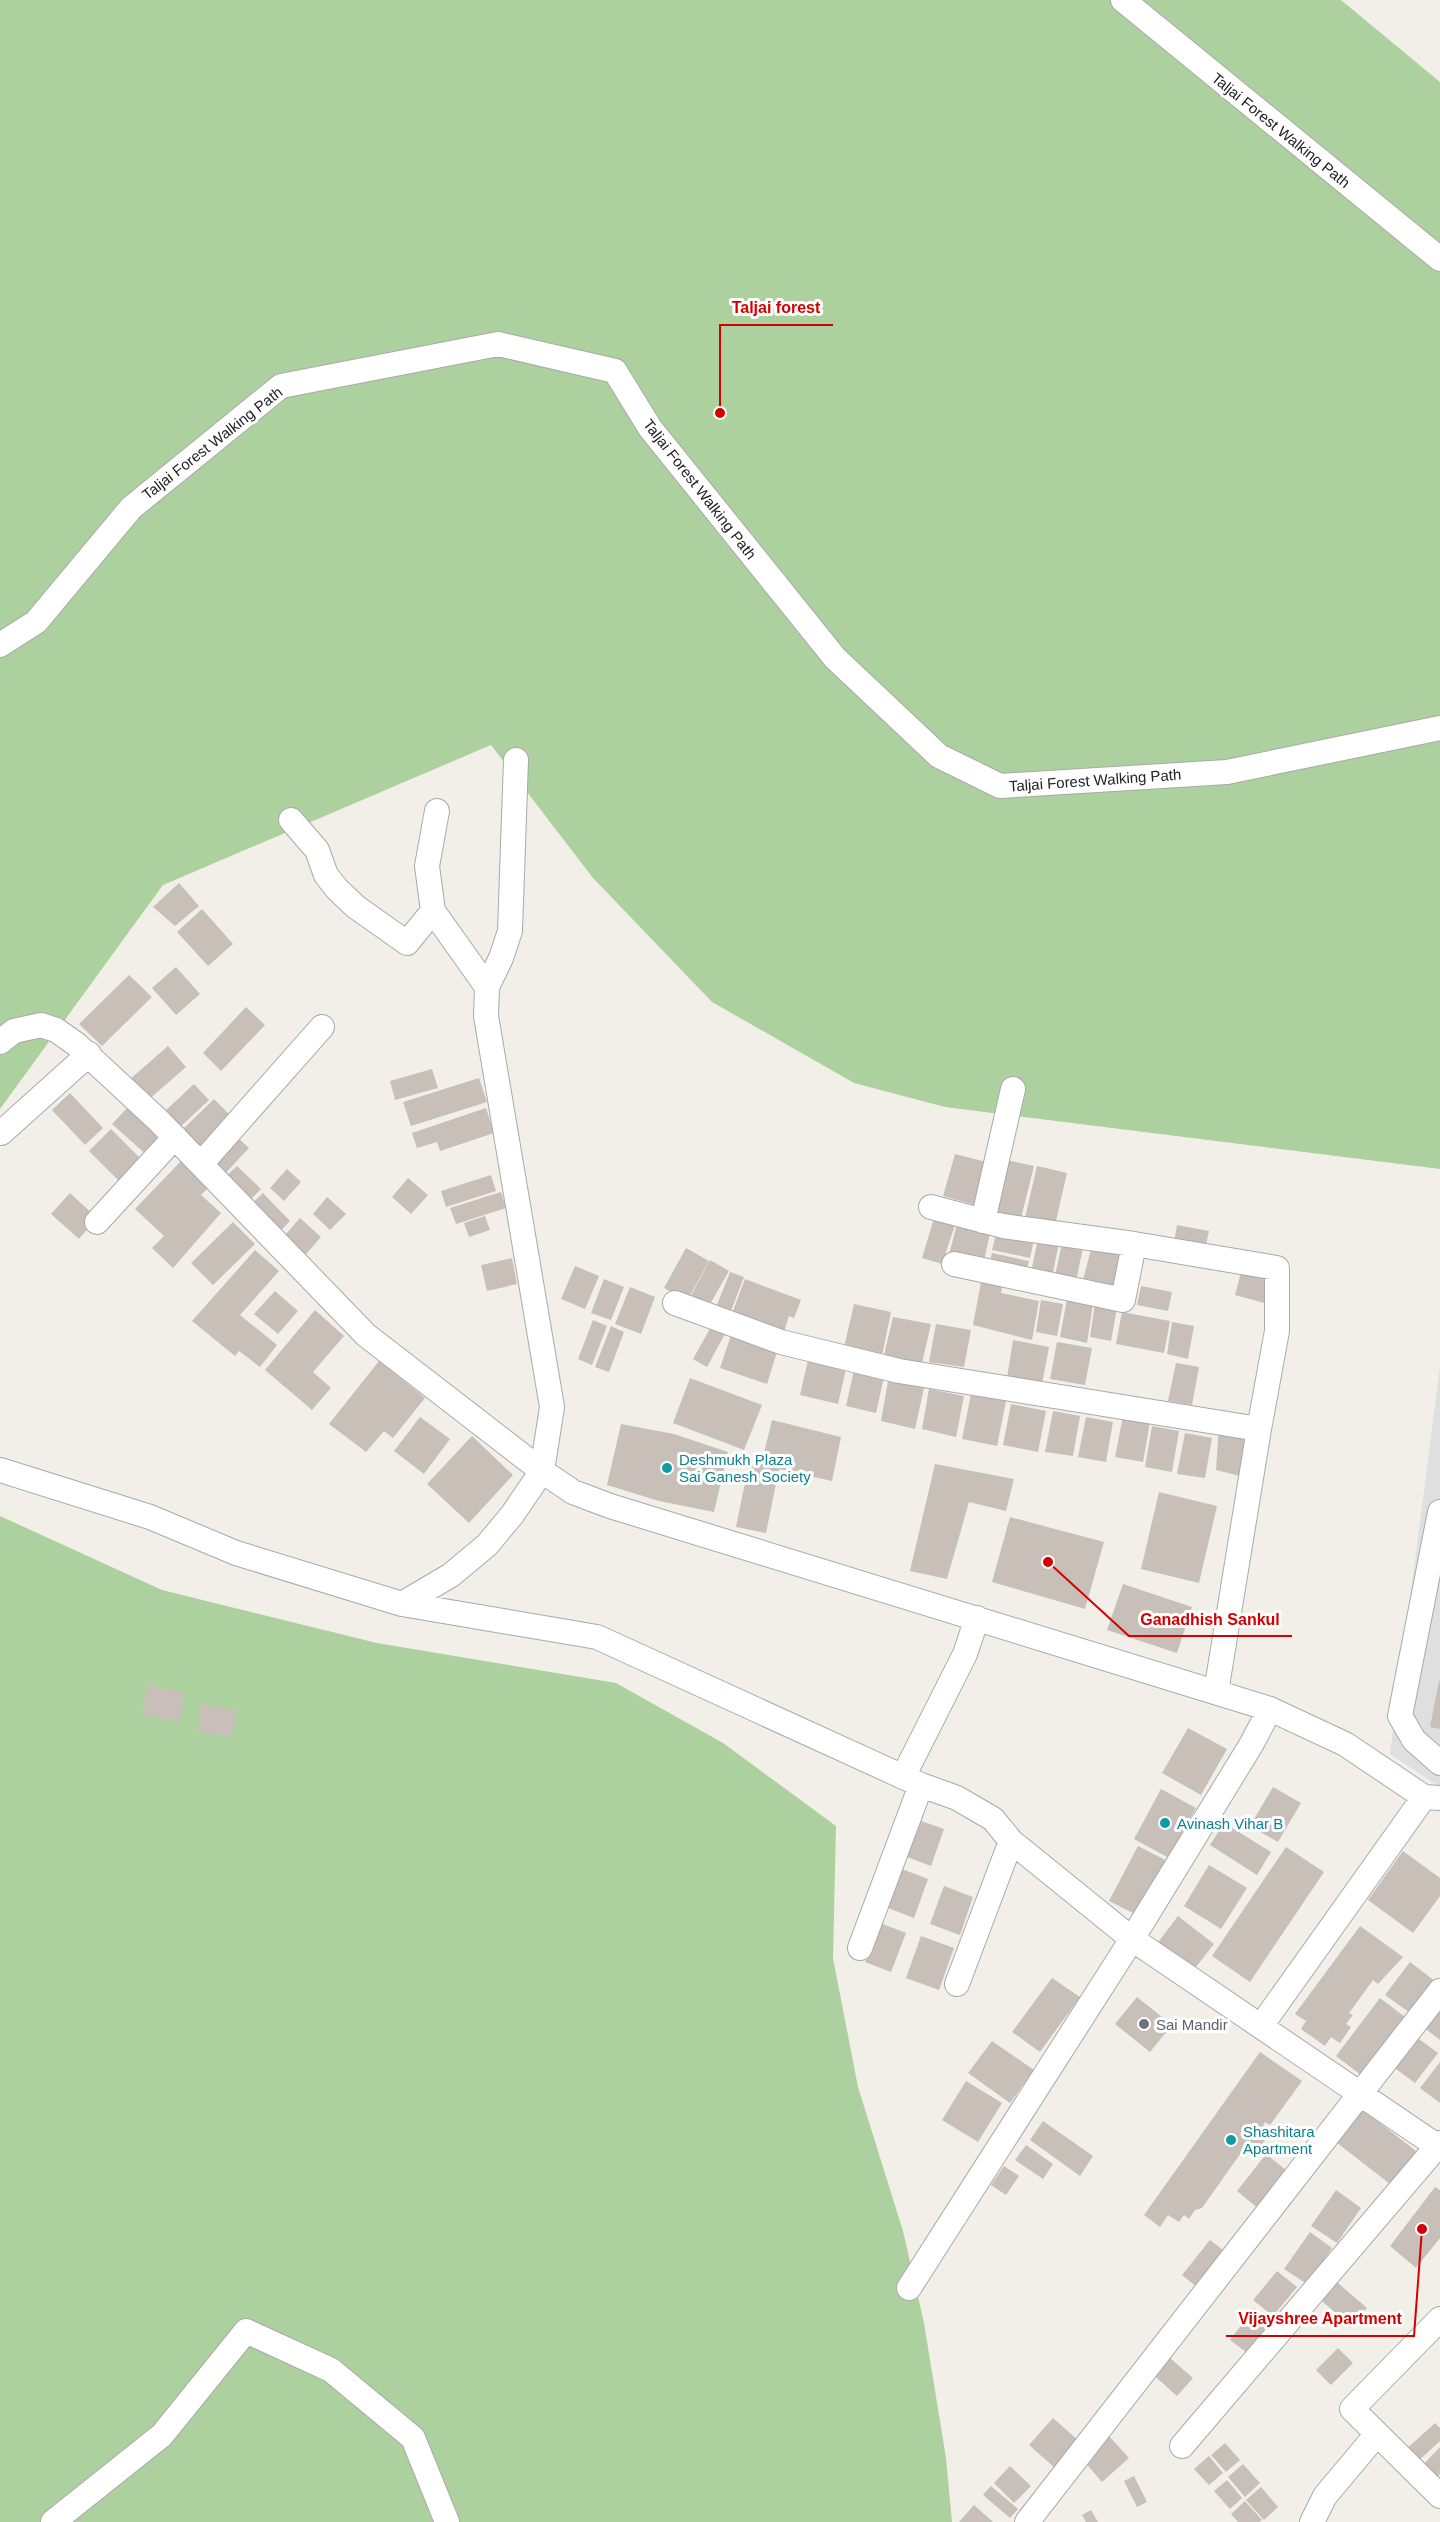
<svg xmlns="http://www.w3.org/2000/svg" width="1440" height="2522" viewBox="0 0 1440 2522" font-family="Arial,sans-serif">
  <rect width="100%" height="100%" fill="#f2efe9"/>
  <path fill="#e0dfdf" d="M1440,1367V1787L1390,1754Z"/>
  <path fill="#add19e" d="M0,0H1341L1440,82V1169L945,1107L854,1083L712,1002L593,878L491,745L163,885L0,1109Z
    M0,1516L162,1590L377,1643L616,1683L723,1743L836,1826L833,1958L858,2087L903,2231L924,2323L946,2458L952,2522H0Z"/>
  <path fill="#c7bfb8" d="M179,883L199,906L175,926L153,907Z
    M202,909L233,944L208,966L177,932Z
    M176,967L200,994L176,1015L152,988Z
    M129,975L152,997L102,1046L79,1024Z
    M246,1007L265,1025L221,1071L203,1053Z
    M168,1046L186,1067L147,1101L129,1080Z
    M432,1069L438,1088L395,1100L390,1081Z
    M479,1078L487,1102L411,1126L403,1102Z
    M194,1084L209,1100L178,1129L163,1113Z
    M70,1093L103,1128L85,1145L52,1110Z
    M214,1099L232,1117L199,1149L181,1131Z
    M128,1107L165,1141L150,1158L112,1124Z
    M486,1108L494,1133L440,1151L437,1142L417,1148L412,1133Z
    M111,1129L142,1160L120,1182L89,1151Z
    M234,1134L249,1148L222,1177L207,1163Z
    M955,1154L994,1164L983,1207L943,1196Z
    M1007,1160L1034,1166L1019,1226L993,1219Z
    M181,1161L209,1187L201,1195L221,1213L173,1268L152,1248L164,1236L135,1209Z
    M237,1166L261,1189L245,1205L222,1180Z
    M1037,1166L1067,1173L1055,1225L1025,1218Z
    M287,1169L301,1182L284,1201L270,1188Z
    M491,1175L496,1191L446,1207L441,1191Z
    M408,1178L428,1195L411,1214L392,1197Z
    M501,1192L506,1208L456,1224L450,1208Z
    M70,1193L97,1218L79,1239L51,1214Z
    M263,1193L290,1221L276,1236L248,1207Z
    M327,1197L346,1214L330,1230L313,1214Z
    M935,1215L956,1222L942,1264L922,1258Z
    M485,1216L490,1230L469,1237L464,1223Z
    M300,1218L321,1237L300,1261L280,1241Z
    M958,1221L991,1229L983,1265L948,1258Z
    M233,1222L255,1244L213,1285L191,1263Z
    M1177,1225L1209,1231L1204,1254L1173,1248Z
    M997,1231L1034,1239L1030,1258L992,1250Z
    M1039,1234L1060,1238L1051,1282L1030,1277Z
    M1063,1238L1084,1243L1075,1286L1054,1281Z
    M1093,1242L1125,1250L1116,1288L1083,1280Z
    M686,1248L709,1261L687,1301L664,1288Z
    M255,1250L279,1271L240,1315L277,1345L260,1367L239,1351L235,1356L192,1321Z
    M992,1253L1029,1261L1025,1276L988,1268Z
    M512,1258L517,1284L487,1291L481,1265Z
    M710,1260L729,1271L706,1311L688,1301Z
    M575,1266L599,1276L585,1309L561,1299Z
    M730,1272L744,1277L729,1316L715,1310Z
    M1241,1272L1273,1280L1268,1304L1235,1295Z
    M604,1279L624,1287L611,1320L591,1313Z
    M745,1279L801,1300L794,1318L789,1316L783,1335L731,1316Z
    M981,1282L1002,1287L1001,1293L1039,1301L1032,1340L973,1325Z
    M1141,1286L1172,1292L1168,1311L1137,1305Z
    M630,1287L655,1297L641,1334L615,1324Z
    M275,1291L298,1311L278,1334L254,1314Z
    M1067,1299L1093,1304L1087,1343L1060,1337Z
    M1041,1300L1063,1304L1057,1336L1036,1332Z
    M854,1304L891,1312L881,1360L843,1352Z
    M1095,1304L1117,1308L1111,1341L1090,1337Z
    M315,1310L344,1336L313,1372L331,1388L312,1410L265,1370Z
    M1122,1312L1170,1321L1164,1353L1116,1344Z
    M893,1317L931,1324L922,1363L884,1355Z
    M593,1320L607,1326L592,1365L578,1359Z
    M1172,1322L1194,1326L1188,1359L1167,1354Z
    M936,1324L971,1330L964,1367L929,1362Z
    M712,1325L726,1332L707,1367L693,1359Z
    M611,1326L624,1332L609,1372L595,1367Z
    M731,1335L777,1352L767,1384L720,1368Z
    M1013,1340L1049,1347L1042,1384L1007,1378Z
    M1057,1342L1092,1348L1085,1385L1050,1379Z
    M808,1360L846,1369L838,1404L800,1395Z
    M379,1361L425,1398L393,1438L384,1431L366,1452L329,1424Z
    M1176,1363L1199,1367L1192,1405L1168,1401Z
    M854,1370L884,1377L876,1413L846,1406Z
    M690,1378L762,1405L744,1450L673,1423Z
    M888,1381L924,1388L915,1429L881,1421Z
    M929,1389L964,1396L956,1437L922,1429Z
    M971,1394L1006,1401L997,1446L962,1439Z
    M1011,1404L1046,1411L1038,1452L1003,1445Z
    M1053,1411L1080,1416L1073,1456L1045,1452Z
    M1123,1416L1150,1422L1143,1462L1115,1457Z
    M420,1417L450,1439L424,1474L394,1451Z
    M1086,1417L1113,1422L1106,1462L1078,1457Z
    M772,1420L841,1437L832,1481L779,1469L766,1533L736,1527L749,1463L761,1465Z
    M621,1424L674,1434L728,1452L714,1512L659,1501L607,1485Z
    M1152,1426L1179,1431L1172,1472L1145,1467Z
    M1219,1426L1247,1433L1240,1476L1216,1470Z
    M1185,1433L1212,1438L1205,1478L1177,1474Z
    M472,1436L513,1475L469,1523L427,1484Z
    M935,1464L1014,1479L1006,1511L969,1502L947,1579L910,1571Z
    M1159,1492L1217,1506L1199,1583L1141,1569Z
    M1010,1517L1104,1542L1085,1609L992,1582Z
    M1123,1584L1192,1607L1177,1653L1107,1630Z
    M1439,1681H1440V1729L1430,1727Z
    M148,1685L185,1693L179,1722L142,1715Z
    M202,1704L237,1710L232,1737L197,1731Z
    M1188,1728L1227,1749L1201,1795L1162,1773Z
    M1273,1787L1301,1803L1278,1842L1250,1826Z
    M1161,1789L1196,1808L1169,1858L1134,1839Z
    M921,1821L944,1829L931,1866L907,1857Z
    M1224,1823L1271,1852L1257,1875L1210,1845Z
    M1138,1846L1171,1863L1143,1918L1109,1901Z
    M1286,1847L1324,1872L1250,1982L1212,1956Z
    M1403,1851L1440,1878V1896L1413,1933L1368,1900Z
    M1209,1865L1247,1888L1221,1929L1184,1906Z
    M902,1869L928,1879L914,1918L888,1908Z
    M944,1886L973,1897L960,1935L930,1924Z
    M1178,1916L1214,1944L1192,1972L1156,1945Z
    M880,1923L906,1933L891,1972L865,1962Z
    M1360,1926L1403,1957L1378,1984L1373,1980L1349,2013L1353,2015L1346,2024L1351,2027L1340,2043L1331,2037L1325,2046L1301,2029L1306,2021L1295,2014Z
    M921,1936L954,1948L939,1990L906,1978Z
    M1410,1962L1435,1981L1410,2013L1385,1995Z
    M1052,1978L1080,1997L1040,2052L1012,2032Z
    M1137,1997L1172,2025L1150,2052L1115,2024Z
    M1380,1998L1409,2020L1365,2078L1336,2056Z
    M1440,2003V2040L1422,2026Z
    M1412,2034L1438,2053L1415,2083L1389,2064Z
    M992,2041L1034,2070L1010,2103L968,2073Z
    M1260,2052L1302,2081L1270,2125L1265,2122L1263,2125L1272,2130L1253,2157L1243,2150L1202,2208L1195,2210L1189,2219L1184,2215L1179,2222L1168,2215L1160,2227L1144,2215Z
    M1440,2062V2103L1420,2088Z
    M966,2081L1002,2103L978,2142L942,2120Z
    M1358,2106L1416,2151L1390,2184L1332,2139Z
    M1043,2121L1093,2156L1080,2176L1030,2140Z
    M1026,2145L1053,2164L1043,2179L1015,2160Z
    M1266,2154L1295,2177L1265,2214L1237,2191Z
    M1004,2166L1019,2176L1006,2195L991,2185Z
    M1435,2187L1440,2190V2238L1416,2268L1390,2246Z
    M1336,2190L1361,2208L1337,2243L1311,2226Z
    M1310,2232L1332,2248L1307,2284L1284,2269Z
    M1210,2240L1231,2256L1203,2292L1182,2275Z
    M1277,2271L1297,2287L1273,2316L1253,2300Z
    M1331,2277L1367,2308L1351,2326L1316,2296Z
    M1254,2308L1279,2326L1254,2358L1230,2340Z
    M1338,2348L1353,2363L1331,2385L1316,2370Z
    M1163,2352L1193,2378L1177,2396L1148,2370Z
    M1053,2418L1079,2441L1055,2468L1029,2445Z
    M1435,2423L1440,2428V2441L1414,2465L1402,2453Z
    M1109,2436L1129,2458L1102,2482L1083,2460Z
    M1225,2443L1240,2460L1226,2472L1211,2455Z
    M1440,2447V2474L1432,2483L1418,2470Z
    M1209,2456L1223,2473L1209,2485L1194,2469Z
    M1243,2464L1260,2483L1245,2497L1228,2477Z
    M1010,2466L1031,2486L1014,2503L994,2483Z
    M1134,2476L1147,2502L1137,2507L1124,2481Z
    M1227,2480L1242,2498L1230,2509L1214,2491Z
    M991,2486L1018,2509L1010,2518L983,2495Z
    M1261,2487L1278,2507L1264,2520L1246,2500Z
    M1245,2501L1262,2520L1259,2522H1238L1231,2514Z
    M974,2505L993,2522H959Z
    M1091,2510L1098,2522H1086L1082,2515Z"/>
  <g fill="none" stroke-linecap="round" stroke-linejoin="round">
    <g stroke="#a9a9a9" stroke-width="26">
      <path id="street" d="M1123,0L1440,259
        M0,645L36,622L131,508L281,386L498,344L615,371L650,428L835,658L939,756L1000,786L1227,772L1440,728
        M437,811L427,866L433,911L487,987
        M291,820L317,850L326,875L337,889L356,907L407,943L433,911
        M0,1042L14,1031L41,1025L56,1030L76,1044L158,1120L366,1335L542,1471L573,1492L610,1506L1270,1709L1345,1744L1424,1797L1440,1798
        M1,1133L89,1054
        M201,1164L322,1027
        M931,1207L1003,1226L1134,1244L1277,1268V1331L1259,1429
        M983,1221L1013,1089
        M97,1222L175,1137
        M954,1264L1123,1300L1134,1244
        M675,1303L781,1342L899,1371L1259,1429L1216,1692
        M0,1470L150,1517L236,1553L402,1604L597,1637L921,1785L957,1798L993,1819L1011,1841L1132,1939L1440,2148
        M1440,1512L1400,1716L1414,1740L1440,1763
        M402,1604L451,1575L487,1545L512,1515L542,1471L552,1407L486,1016L487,987L501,958L510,931L516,760
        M903,1777L965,1654L977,1618
        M860,1948L921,1785
        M957,1984L1011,1841
        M1261,2026L1424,1797
        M909,2288L1132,1939L1251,1745L1270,1709
        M1440,2319L1352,2409L1440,2496
        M1182,2446L1440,2143
        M53,2522L162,2435L246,2331L331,2370L413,2438L447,2522
        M1027,2522L1440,1991
        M1312,2522L1325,2496L1377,2434"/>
    </g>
    <use href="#street" stroke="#fff" stroke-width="24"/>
  </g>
  <g fill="#0f9aa8" stroke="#fff" stroke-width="2">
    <circle cx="667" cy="1468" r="6"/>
    <circle cx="1165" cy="1823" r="6"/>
    <circle cx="1231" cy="2140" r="6"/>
  </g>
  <circle fill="#6b7280" stroke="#fff" stroke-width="2" cx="1144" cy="2024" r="6"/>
  <g text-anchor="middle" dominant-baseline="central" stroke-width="6" stroke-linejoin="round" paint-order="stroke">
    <g font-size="15" fill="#222" stroke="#fff">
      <text transform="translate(1281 130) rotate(39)">Taljai Forest Walking Path</text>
      <text transform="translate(212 443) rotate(-38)">Taljai Forest Walking Path</text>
      <text transform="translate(700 489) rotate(52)">Taljai Forest Walking Path</text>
      <text transform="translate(1095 780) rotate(-4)">Taljai Forest Walking Path</text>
    </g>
    <g font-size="15" fill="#0d838f" stroke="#fff" text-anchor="start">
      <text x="679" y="1459">Deshmukh Plaza<tspan x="679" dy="17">Sai Ganesh Society</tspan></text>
      <text x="1177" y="1823">Avinash Vihar B</text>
      <text x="1243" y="2131">Shashitara<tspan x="1243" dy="17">Apartment</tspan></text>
    </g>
    <g font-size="15" fill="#5b616d" stroke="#fff" text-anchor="start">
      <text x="1156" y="2024">Sai Mandir</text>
    </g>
  </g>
  <path fill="none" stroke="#d40000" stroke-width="2" d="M720 413L720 325H833M1048 1562L1129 1636H1292M1422 2229L1414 2336H1226"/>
  <g fill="#d40000" stroke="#fff" stroke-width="2">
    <circle cx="720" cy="413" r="6"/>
    <circle cx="1048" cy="1562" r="6"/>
    <circle cx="1422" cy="2229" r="6"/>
  </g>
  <g font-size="16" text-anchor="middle" font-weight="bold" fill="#d40000" stroke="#fff" stroke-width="6" stroke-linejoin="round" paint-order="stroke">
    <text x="776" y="313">Taljai forest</text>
    <text x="1210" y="1625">Ganadhish Sankul</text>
    <text x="1320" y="2324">Vijayshree Apartment</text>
  </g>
</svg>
